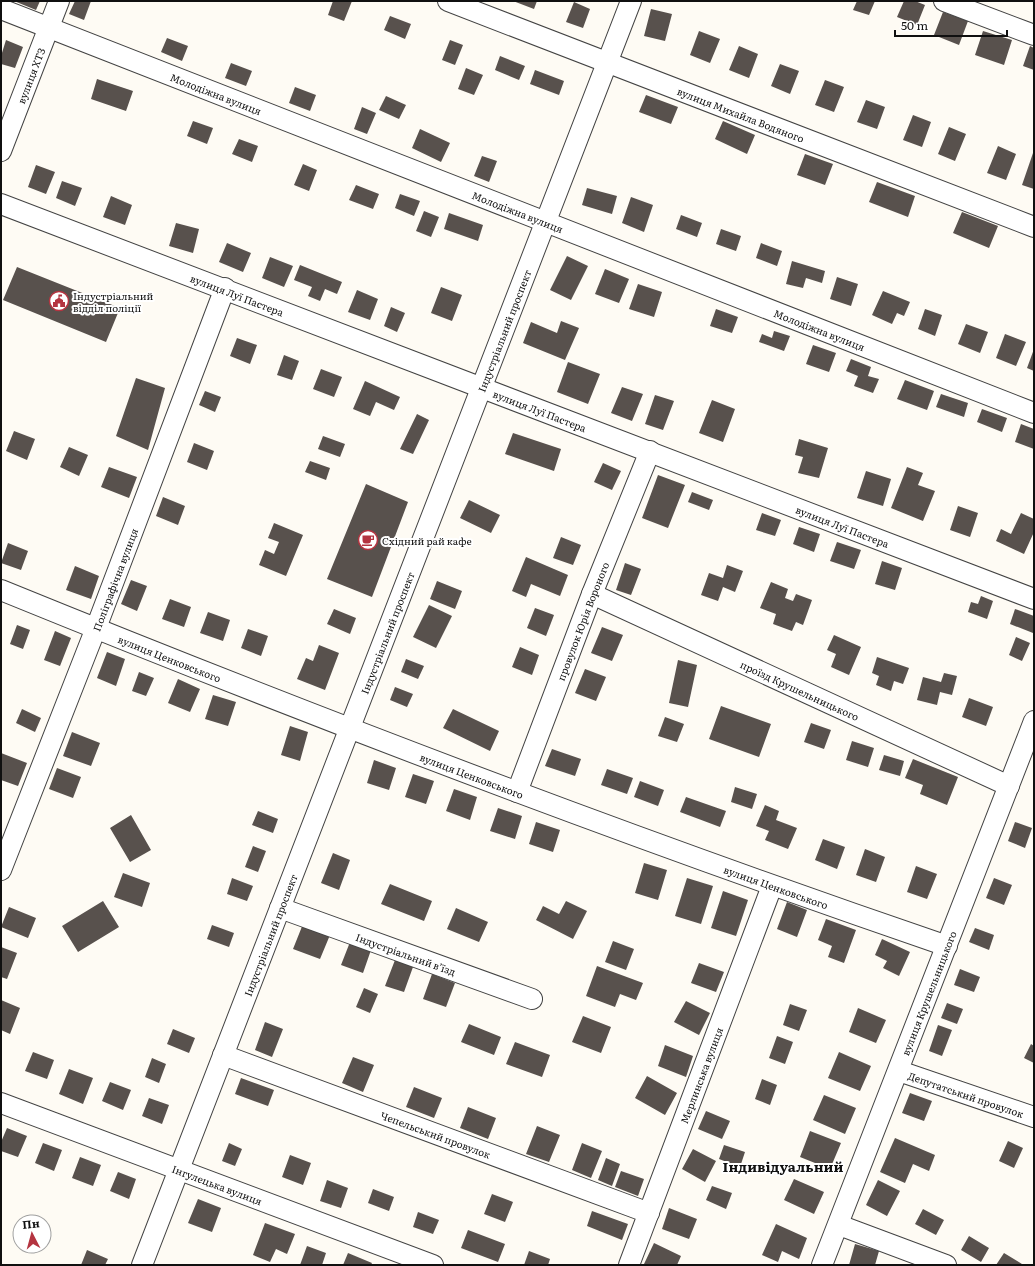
<svg xmlns="http://www.w3.org/2000/svg" width="1035" height="1266" viewBox="0 0 1035 1266" font-family="Literata,serif">
  <rect width="100%" height="100%" fill="#fefbf4"/>
  <path fill="#58514d" d="M14,1H40L36,10Z
    M75,1H91L84,20L69,14Z
    M333,1H352L344,21L328,15Z
    M513,1H537L534,9Z
    M857,1H875L869,15L853,10Z
    M904,1H915L925,5L917,25L897,17Z
    M574,2L590,9L583,28L566,22Z
    M651,9L672,14L665,41L644,36Z
    M943,12L968,21L959,45L934,35Z
    M390,16L411,24L405,39L384,30Z
    M699,31L720,39L710,63L690,55Z
    M983,31L1012,40L1004,65L975,55Z
    M167,38L188,46L182,61L161,52Z
    M6,40L23,47L15,68L1,64V56Z
    M450,40L463,45L455,65L442,60Z
    M739,46L758,54L749,78L729,70Z
    M1030,46L1034,48V70L1023,66Z
    M500,56L525,66L519,80L495,70Z
    M231,63L252,71L246,86L225,78Z
    M780,64L799,71L790,94L771,86Z
    M466,68L483,75L474,95L458,89Z
    M535,70L564,81L559,95L530,84Z
    M97,79L133,91L126,111L91,99Z
    M825,80L844,87L834,112L815,105Z
    M295,87L316,95L310,111L289,103Z
    M646,95L678,107L671,124L639,112Z
    M386,96L406,105L399,119L379,110Z
    M866,100L885,107L877,129L857,122Z
    M362,107L376,113L367,134L354,129Z
    M913,115L931,122L922,147L903,140Z
    M193,121L213,128L207,144L187,136Z
    M723,121L755,135L747,154L715,139Z
    M949,127L966,134L955,161L938,154Z
    M420,129L450,143L441,162L412,148Z
    M239,139L258,146L252,162L232,154Z
    M998,146L1016,154L1006,180L987,173Z
    M1033,153H1034V189L1022,185Z
    M805,154L833,164L825,185L797,175Z
    M482,156L497,161L489,182L474,176Z
    M303,164L317,170L309,191L294,185Z
    M36,165L55,172L46,194L28,187Z
    M62,181L82,188L75,206L56,198Z
    M877,182L915,196L908,217L869,202Z
    M356,185L379,194L373,209L349,200Z
    M587,188L617,196L612,214L582,205Z
    M400,194L420,201L414,216L395,208Z
    M111,196L132,205L125,225L103,217Z
    M631,197L653,205L644,232L622,223Z
    M424,211L439,217L431,237L416,231Z
    M962,212L998,226L989,248L953,233Z
    M449,213L483,225L478,241L444,229Z
    M681,215L702,223L697,237L676,229Z
    M176,223L199,229L193,253L169,246Z
    M721,229L741,236L736,251L716,244Z
    M227,243L251,253L243,272L219,262Z
    M761,243L782,251L777,266L756,258Z
    M567,256L588,266L571,300L550,290Z
    M270,257L293,266L284,287L262,278Z
    M792,261L825,271L822,283L806,278L803,288L786,284Z
    M300,265L342,282L337,294L325,289L320,301L308,296L312,287L294,280Z
    M17,267L120,308L106,342L3,300Z
    M605,269L629,279L619,303L595,294Z
    M837,277L858,284L851,306L830,299Z
    M638,284L662,292L654,317L629,309Z
    M441,287L462,295L452,321L431,313Z
    M357,290L378,299L370,320L348,312Z
    M883,291L910,302L904,316L897,313L892,324L872,315Z
    M391,307L405,313L397,332L384,326Z
    M716,309L738,317L732,333L710,326Z
    M925,309L942,315L935,336L918,329Z
    M561,321L579,328L565,360L523,343L531,322L557,333Z
    M966,324L988,332L980,353L958,344Z
    M774,331L790,336L784,351L759,342L762,334L772,338Z
    M1005,334L1026,342L1016,366L996,358Z
    M237,338L257,345L250,364L230,356Z
    M813,345L836,353L829,372L806,364Z
    M1034,349V371L1027,368Z
    M284,355L299,361L292,380L277,375Z
    M851,359L871,367L868,376L879,379L873,393L854,386L858,376L846,371Z
    M568,362L600,374L588,404L557,392Z
    M321,369L342,377L334,397L313,389Z
    M136,378L165,388L148,450L116,436Z
    M905,380L934,391L927,410L897,399Z
    M365,381L400,397L394,410L376,402L370,416L353,409Z
    M622,387L643,394L632,421L611,413Z
    M205,391L221,397L215,412L199,405Z
    M941,394L968,403L964,417L936,407Z
    M655,395L674,401L663,430L645,424Z
    M712,400L735,409L723,442L699,433Z
    M982,409L1007,418L1002,432L977,422Z
    M417,414L429,420L413,454L400,449Z
    M1021,424L1034,429V449L1015,442Z
    M14,431L35,439L27,460L6,451Z
    M513,433L561,449L554,471L505,454Z
    M323,436L345,444L340,457L318,449Z
    M799,439L828,448L819,478L798,473L803,457L795,455Z
    M194,443L214,451L207,470L187,462Z
    M69,447L88,455L79,476L60,467Z
    M310,461L330,468L326,480L305,472Z
    M603,463L621,471L612,490L594,482Z
    M109,467L137,477L129,498L101,487Z
    M907,467L923,473L918,485L935,491L923,521L891,508Z
    M866,471L891,479L883,506L857,498Z
    M658,475L685,485L668,528L642,518Z
    M366,484L408,502L372,597L327,579Z
    M692,492L713,500L709,510L688,502Z
    M163,497L185,506L178,525L156,516Z
    M469,500L500,515L491,533L460,518Z
    M958,506L978,513L970,537L950,530Z
    M762,513L781,520L775,536L756,530Z
    M1021,513L1034,519V532L1024,554L996,541L1001,529L1011,534Z
    M274,523L303,535L286,576L259,565L265,550L274,554L279,542L268,538Z
    M799,527L820,534L814,552L793,544Z
    M561,537L581,545L573,565L553,558Z
    M837,542L861,550L854,569L830,561Z
    M8,543L28,551L21,570L1,563Z
    M526,557L568,575L560,596L531,584L526,597L512,591Z
    M882,561L902,568L895,590L875,584Z
    M625,563L641,569L631,595L616,590Z
    M727,565L743,571L735,592L723,587L718,601L701,595L709,573L723,578Z
    M75,566L99,576L91,599L66,590Z
    M131,580L147,586L137,611L121,604Z
    M437,581L462,591L455,609L430,599Z
    M771,582L788,589L785,598L793,601L796,594L812,600L803,625L796,622L792,631L773,624L776,614L760,608Z
    M981,596L993,601L987,619L968,612L971,602L978,604Z
    M170,599L191,607L184,627L162,619Z
    M429,605L452,616L436,648L413,637Z
    M535,608L554,615L546,636L527,628Z
    M334,609L356,618L350,634L327,624Z
    M1015,609L1034,616L1033,633L1010,624Z
    M208,612L230,620L223,641L200,633Z
    M17,625L30,630L23,649L10,644Z
    M602,627L623,635L612,661L591,653Z
    M248,629L268,636L261,656L241,648Z
    M55,631L71,638L60,666L44,660Z
    M834,635L861,647L849,675L831,667L836,654L827,650Z
    M1016,637L1030,643L1022,661L1009,655Z
    M319,645L339,653L325,690L297,679L306,658L313,661Z
    M520,647L539,655L532,675L512,667Z
    M107,652L125,659L116,686L97,678Z
    M877,657L909,668L903,684L894,681L891,691L876,685L879,676L872,673Z
    M406,659L424,666L418,679L401,672Z
    M678,660L697,665L688,707L669,703Z
    M585,669L606,677L596,701L575,693Z
    M139,672L154,678L146,696L132,691Z
    M944,673L957,676L952,695L940,692L937,705L917,700L923,677L941,682Z
    M178,679L200,689L190,712L168,703Z
    M395,687L413,694L407,707L390,700Z
    M213,695L236,702L228,726L205,719Z
    M969,698L993,707L986,726L962,717Z
    M721,706L771,724L759,757L709,739Z
    M22,709L41,718L35,732L16,723Z
    M453,709L499,731L490,751L443,728Z
    M665,717L684,724L677,742L658,736Z
    M811,723L831,730L824,749L804,742Z
    M290,726L308,732L300,761L281,755Z
    M72,732L100,743L91,766L63,756Z
    M852,741L874,748L868,767L846,760Z
    M552,749L581,759L575,776L545,766Z
    M1,753L27,763L18,786L1,780Z
    M884,755L904,761L900,776L879,770Z
    M913,759L958,777L947,805L920,794L923,785L905,778Z
    M374,760L396,768L389,790L367,783Z
    M57,768L81,777L73,798L49,789Z
    M607,769L633,778L627,794L601,785Z
    M413,774L434,781L426,804L405,797Z
    M640,781L664,790L658,806L634,797Z
    M735,787L757,794L752,809L731,802Z
    M454,789L477,797L470,820L446,811Z
    M686,797L726,811L720,827L680,812Z
    M765,805L779,811L776,820L797,828L788,849L765,840L769,831L756,826Z
    M498,808L522,816L515,839L490,831Z
    M258,811L278,819L273,833L252,825Z
    M131,815L151,850L130,862L110,828Z
    M536,822L560,830L553,852L529,844Z
    M1015,822L1032,828L1025,848L1008,841Z
    M823,839L845,847L837,869L815,860Z
    M253,846L266,851L258,872L245,867Z
    M865,849L885,857L876,882L856,875Z
    M333,853L350,860L339,890L321,883Z
    M644,863L667,870L658,900L635,893Z
    M916,866L937,874L927,899L907,892Z
    M123,873L150,883L142,907L114,897Z
    M232,878L253,886L247,901L227,894Z
    M687,878L713,886L701,924L675,916Z
    M994,878L1012,885L1004,905L986,898Z
    M390,884L432,901L424,921L381,904Z
    M723,891L748,900L736,936L711,928Z
    M103,901L119,927L78,952L62,926Z
    M566,901L587,911L573,939L536,920L543,906L559,914Z
    M787,902L807,910L797,937L777,929Z
    M9,907L36,918L28,938L1,927Z
    M456,908L488,922L479,942L447,929Z
    M826,919L856,930L844,963L828,957L832,946L818,940Z
    M303,924L330,935L320,959L293,949Z
    M212,925L234,933L229,947L207,939Z
    M975,928L994,935L989,950L969,942Z
    M882,939L910,952L899,976L883,968L887,961L875,955Z
    M613,941L634,949L626,970L605,962Z
    M350,942L371,950L363,973L341,965Z
    M1,947L17,953L7,979L1,977Z
    M395,960L413,967L404,992L385,986Z
    M699,963L724,972L716,992L691,983Z
    M597,966L643,983L636,1000L620,994L615,1007L586,996Z
    M960,969L980,977L974,992L954,985Z
    M432,974L455,983L446,1007L423,999Z
    M364,988L378,994L370,1013L356,1007Z
    M1,1000L20,1008L10,1034L1,1030Z
    M686,1001L710,1013L699,1035L674,1022Z
    M947,1003L963,1009L957,1024L941,1018Z
    M790,1004L807,1010L799,1031L783,1025Z
    M858,1008L886,1020L876,1043L849,1032Z
    M583,1016L611,1027L601,1053L572,1042Z
    M265,1022L283,1029L272,1057L255,1050Z
    M469,1024L501,1037L494,1055L461,1042Z
    M938,1025L952,1030L942,1056L929,1051Z
    M173,1029L195,1038L189,1053L167,1044Z
    M777,1036L793,1042L785,1064L769,1058Z
    M515,1042L550,1055L542,1077L506,1064Z
    M1031,1044L1034,1046V1063L1024,1058Z
    M665,1045L693,1056L686,1077L658,1066Z
    M33,1052L54,1060L47,1079L25,1071Z
    M839,1052L871,1066L860,1091L828,1078Z
    M353,1057L374,1065L363,1092L342,1083Z
    M152,1058L166,1064L159,1083L145,1077Z
    M69,1069L93,1078L83,1104L59,1094Z
    M647,1076L677,1093L665,1115L635,1098Z
    M241,1078L274,1090L268,1106L235,1094Z
    M762,1079L777,1085L770,1105L755,1099Z
    M110,1082L131,1090L123,1110L102,1101Z
    M414,1087L442,1098L434,1118L406,1107Z
    M910,1093L932,1101L924,1121L902,1113Z
    M824,1095L856,1108L845,1134L813,1120Z
    M149,1098L169,1105L162,1124L142,1116Z
    M468,1107L496,1118L488,1139L460,1128Z
    M706,1111L730,1121L722,1139L698,1129Z
    M537,1126L560,1135L549,1162L526,1154Z
    M7,1128L27,1136L18,1157L1,1151V1142Z
    M810,1131L841,1143L830,1169L800,1157Z
    M895,1138L935,1155L929,1171L913,1164L905,1183L880,1172Z
    M1008,1141L1023,1148L1014,1168L999,1161Z
    M43,1143L62,1150L54,1171L35,1163Z
    M229,1143L242,1149L235,1166L222,1161Z
    M582,1143L602,1151L591,1178L572,1170Z
    M724,1145L745,1152L740,1167L719,1159Z
    M693,1149L716,1161L705,1182L682,1169Z
    M290,1155L311,1163L303,1185L282,1177Z
    M80,1157L101,1165L93,1186L72,1178Z
    M606,1158L620,1164L612,1186L598,1180Z
    M621,1171L644,1179L638,1196L615,1187Z
    M118,1172L136,1179L129,1199L110,1191Z
    M794,1179L824,1192L814,1214L784,1200Z
    M327,1180L348,1188L341,1208L320,1201Z
    M878,1180L900,1191L887,1216L866,1205Z
    M712,1186L732,1193L726,1209L706,1200Z
    M373,1189L394,1197L389,1211L368,1203Z
    M492,1194L513,1202L505,1222L484,1214Z
    M198,1199L221,1208L212,1232L188,1223Z
    M669,1208L697,1219L689,1239L662,1229Z
    M923,1209L944,1220L936,1235L915,1224Z
    M592,1211L628,1224L622,1240L587,1226Z
    M418,1212L439,1220L433,1234L413,1227Z
    M265,1223L295,1234L287,1254L276,1249L270,1262L253,1255Z
    M776,1224L807,1238L799,1259L782,1251L778,1262L762,1255Z
    M468,1230L505,1244L498,1262L461,1248Z
    M969,1236L989,1248L981,1262L961,1250Z
    M654,1243L681,1256L677,1265L644,1264Z
    M855,1244L879,1251L875,1265H849Z
    M307,1246L326,1253L322,1265H300Z
    M87,1250L108,1259L105,1265H81Z
    M529,1251L550,1259L548,1265H524Z
    M348,1253L372,1263L371,1265H343Z
    M1004,1253L1022,1264L1021,1265H996Z"/>
  <g fill="none" stroke-linecap="round" stroke-linejoin="round">
    <g stroke="#434343" stroke-width="22">
      <g id="minor">
        <path id="s1" d="M448,1L1034,227"/>
        <path d="M944,1L1034,35"/>
        <path id="s2" d="M1,9L1034,413"/>
        <path id="s3" d="M1,151L59,1"/>
        <path id="s4" d="M1,204L1034,599"/>
        <path id="s5" d="M1,590C313,717 628,837 947,946"/>
        <path id="s6" d="M592,594L1009,786"/>
        <path id="s7" d="M517,792L592,594L650,451"/>
        <path id="s8" d="M1,870L96,628L225,288"/>
        <path id="s9" d="M280,908L532,999"/>
        <path id="s10" d="M223,1055L649,1213"/>
        <path id="s11" d="M899,1071L1034,1117"/>
        <path id="s12" d="M1,1103L433,1265"/>
        <path d="M839,1225L946,1265"/>
        <path id="s13" d="M142,1265L631,1"/>
        <path id="s14" d="M629,1265L772,886"/>
        <path id="s15" d="M822,1265L1034,721"/>
      </g>
    </g>
    <use href="#minor" stroke="#fff" stroke-width="20"/>
  </g>
  <defs>
    <g id="civic-ring" transform="scale(1)"><circle r="9.5" fill="#fff" stroke="#b43440" stroke-width="1.5"/><path d="M-.6-6.5H3V-4.5H.6V-3L4-1V1h2V6H-6V1h2V-1L-.6-3ZM-1.2 2.5V6h2.4V2.5Z" fill="#b43440"/></g>
    <g id="cafe-ring" transform="scale(1)"><circle r="9.5" fill="#fff" stroke="#b43440" stroke-width="1.5"/><path d="M-5.5-4.5H6V0H3Q3 3.5 0 3.5H-2.5Q-5.5 3.5-5.5 0ZM3-3.2v2h1.7v-2ZM-6 4.5H4V6H-6Z" fill="#b43440"/></g>
  </defs>
  <g fill-rule="evenodd">
    <use href="#civic-ring" x="59" y="301"/>
    <use href="#cafe-ring" x="368" y="540"/>
  </g>
  <g text-anchor="middle" dominant-baseline="central" stroke-width="4" stroke-linejoin="round" paint-order="stroke">
    <g font-size="10" fill="#101010" stroke="#fff">
      <text stroke="none"><textPath href="#s3" startOffset="81">вулиця ХТЗ</textPath></text>
      <text stroke="none"><textPath href="#s2" startOffset="231">Молодіжна вулиця</textPath></text>
      <text stroke="none"><textPath href="#s1" startOffset="314">вулиця Михайла Водяного</textPath></text>
      <text stroke="none"><textPath href="#s2" startOffset="555">Молодіжна вулиця</textPath></text>
      <text stroke="none"><textPath href="#s4" startOffset="253">вулиця Луї Пастера</textPath></text>
      <text stroke="none"><textPath href="#s2" startOffset="879">Молодіжна вулиця</textPath></text>
      <text stroke="none"><textPath href="#s13" startOffset="1002">Індустріальний проспект</textPath></text>
      <text stroke="none"><textPath href="#s4" startOffset="577">вулиця Луї Пастера</textPath></text>
      <text stroke="none"><textPath href="#s4" startOffset="901">вулиця Луї Пастера</textPath></text>
      <text stroke="none"><textPath href="#s8" startOffset="312">Поліграфічна вулиця</textPath></text>
      <text stroke="none"><textPath href="#s7" startOffset="183">провулок Юрія Вороного</textPath></text>
      <text stroke="none"><textPath href="#s13" startOffset="678">Індустріальний проспект</textPath></text>
      <text stroke="none"><textPath href="#s5" startOffset="182">вулиця Ценковського</textPath></text>
      <text stroke="none"><textPath href="#s6" startOffset="229">проїзд Крушельницького</textPath></text>
      <text stroke="none"><textPath href="#s5" startOffset="506">вулиця Ценковського</textPath></text>
      <text stroke="none"><textPath href="#s5" startOffset="830">вулиця Ценковського</textPath></text>
      <text stroke="none"><textPath href="#s13" startOffset="354">Індустріальний проспект</textPath></text>
      <text stroke="none"><textPath href="#s9" startOffset="134">Індустріальний в’їзд</textPath></text>
      <text stroke="none"><textPath href="#s15" startOffset="292">вулиця Крушельницького</textPath></text>
      <text stroke="none"><textPath href="#s14" startOffset="203">Мерлинська вулиця</textPath></text>
      <text stroke="none"><textPath href="#s11" startOffset="71">Депутатський провулок</textPath></text>
      <text stroke="none"><textPath href="#s10" startOffset="227">Чепельський провулок</textPath></text>
      <text stroke="none"><textPath href="#s12" startOffset="231">Інгулецька вулиця</textPath></text>
    </g>
    <g font-size="10" fill="#101010" stroke="#fff" text-anchor="start">
      <text x="73" y="295">Індустріальний<tspan x="73" dy="12">відділ поліції</tspan></text>
      <text x="382" y="540">Східний рай кафе</text>
    </g>
    <g font-size="14" font-weight="bold" fill="#101010" stroke="#fff">
      <text x="783" y="1166">Індивідуальний</text>
    </g>
  </g>
  <rect width="1035" height="1266" fill="none" stroke="#101010" stroke-width="4"/>
  <g transform="translate(32 1234) rotate(354)"><circle r="19" fill="#ffffff" stroke="#9f9f9f"/>
  <path d="M0-3L7 15L0 10L-7 15Z" fill="#b43440"/>
  <text y="-6" font-size="11" font-weight="bold" text-anchor="middle" fill="#101010">Пн</text>
  </g>
  <path d="M895 30v6h112v-6" fill="none" stroke="#101010" stroke-width="2"/>
  <text x="901" y="30" font-size="12" fill="#101010" stroke="#ffffff" stroke-width="3" paint-order="stroke">50 m</text>
</svg>
